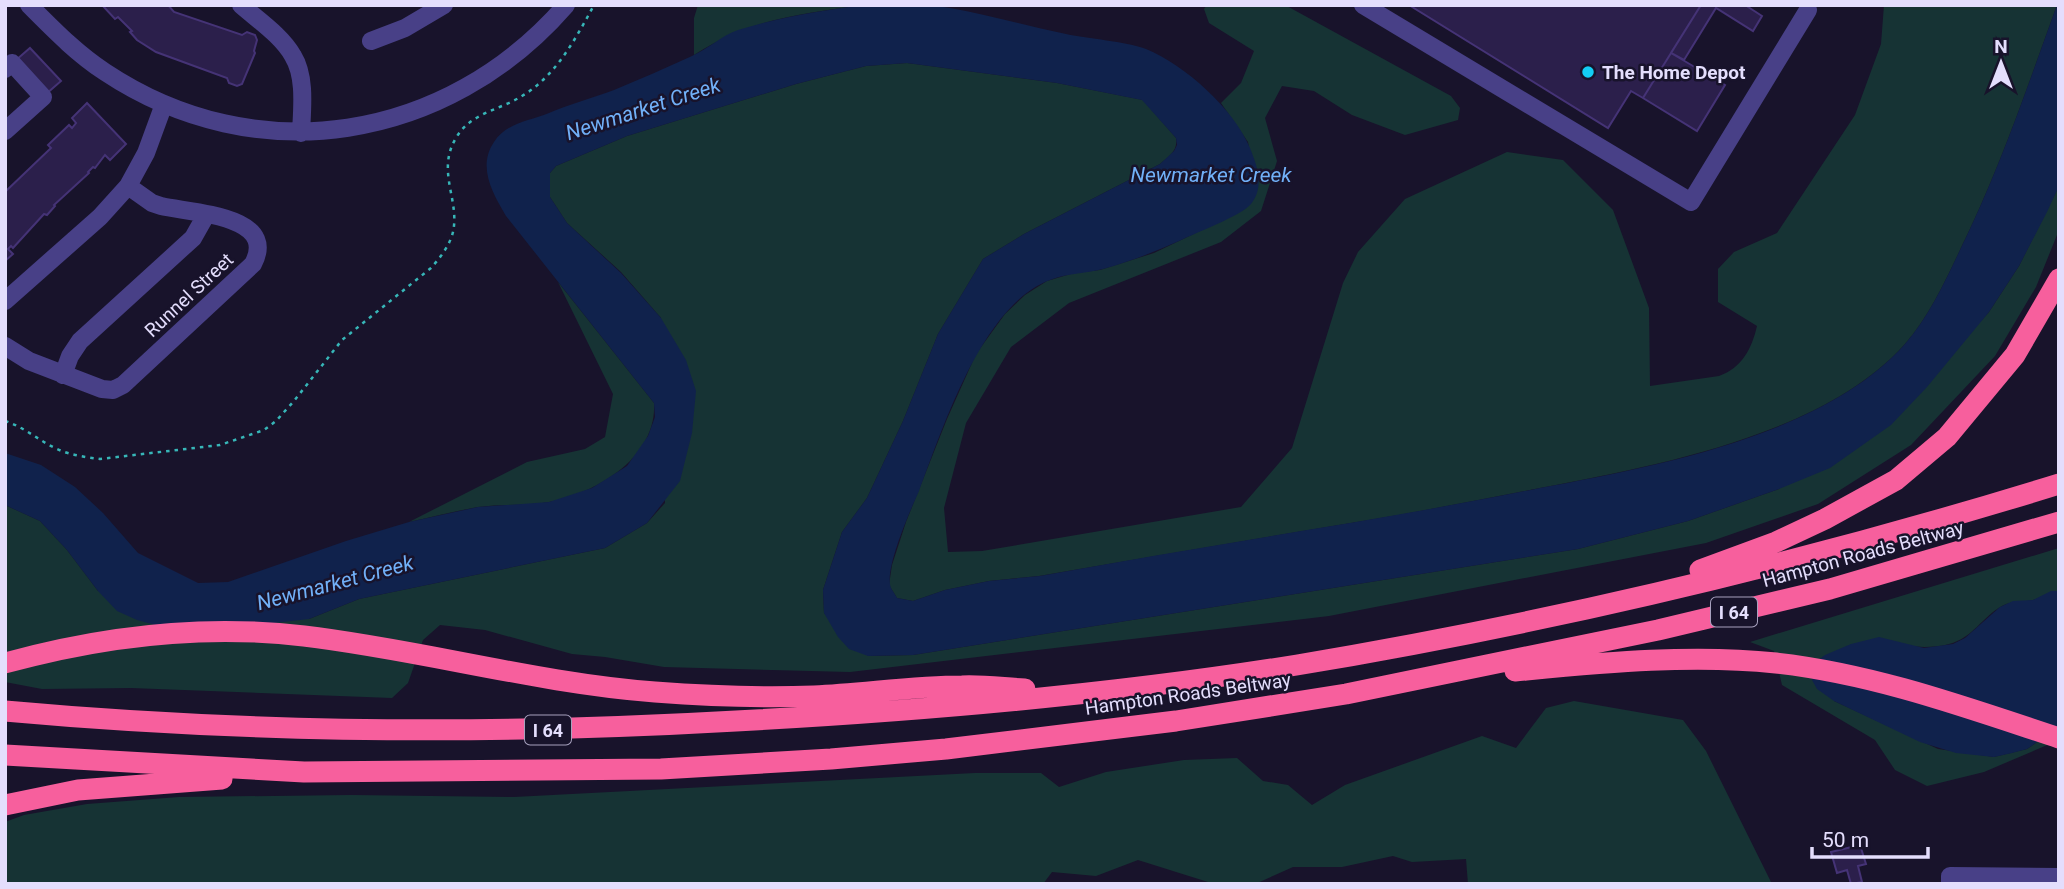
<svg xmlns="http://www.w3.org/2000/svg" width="2064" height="889" viewBox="0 0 2064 889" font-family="Roboto,sans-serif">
  <rect width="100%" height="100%" fill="#18132b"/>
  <path fill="#163334" d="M698,5H863C800,14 749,19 694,55V18Z
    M1207,5H1285L1451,96L1460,108L1458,120L1405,135L1352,115L1314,91L1282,86L1265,118L1277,161L1261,211L1221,242L1069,303L1011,347L966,423L944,508L948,552L982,551L1241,507L1292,448L1343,283L1358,252L1405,199L1507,152L1563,160L1613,210L1649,308L1650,386L1719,376C1742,368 1752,348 1757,326L1718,302V269L1734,252L1777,233L1855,115L1881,44L1884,5H2057C2027,88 1999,171 1960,250C1945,282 1928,318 1905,344C1824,435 1655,466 1540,488C1481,500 1422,511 1363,521C1255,539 1147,557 1039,576L989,581L945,590L913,601L897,598L889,585L892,565L906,522L947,419L976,354L1005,314L1025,295L1047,281L1074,273L1100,270L1154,253L1235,214L1250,204L1257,191L1248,142L1221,103L1241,83L1254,51L1209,23L1204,9Z
    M907,63L1057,83L1143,100L1176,138C1178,151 1169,156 1160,164L1024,234L983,259L938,334L903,421L867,498L842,532L823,590L824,613L868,656L913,655L1578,549L1688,521L1779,489L1962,342L1989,312L2019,266L2059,186V230L2036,287L1995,356L1911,445L1818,504L1706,543L1329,616L850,672L664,667L605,657L572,654L485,630L440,625L423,640L408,683L392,698L131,688L42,689L5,682V505L40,521L67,550L98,591L309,619L359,599L605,548L647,523L665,503L661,318L621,272L567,223L550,197V173L556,166L627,136L796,84L866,66Z
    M558,282L654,403C657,458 596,493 549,502C526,506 501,504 478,507C455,511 432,517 409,522L527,462L585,449L605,437L613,394Z
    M2059,548V591C2048,591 2043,597 2033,600C2022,603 2012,600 2002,606C1982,617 1973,638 1949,644C1913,654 1873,634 1837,651L1834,701L1938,749L1994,757L2027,749L2059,727V740L1984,772L1927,786L1895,770L1875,740L1782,685L1774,651L1750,642Z
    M1574,701L1683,720L1706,751L1772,884H1468L1466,859L1412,862L1393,856L1342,867H1293L1255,884L1208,882L1138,860L1096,876L1052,872L1043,884H5V822L24,815L87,804L179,797L351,795L514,797L975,773H1041L1059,787L1106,772L1184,760L1237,758L1263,781L1288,785L1312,805L1345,785L1482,736L1516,748L1546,708Z"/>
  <path fill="#10224c" d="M863,5C892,5 922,3 950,8C989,15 1027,26 1066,34C1089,39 1124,41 1146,49C1185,65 1234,109 1250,148C1257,166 1265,186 1251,204C1241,216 1195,233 1179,241C1154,252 1129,262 1103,269C1085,274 1067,273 1050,280C982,305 943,428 919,491C910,511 887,563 890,584C890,588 895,594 897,598L913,601L945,590L989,581L1040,576C1143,557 1247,540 1350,523C1414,512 1477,501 1540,488C1656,466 1823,436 1905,344C1928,318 1945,282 1960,250C1999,171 2027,88 2057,5H2059V186L2047,212L2019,266L1989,312L1927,387L1891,425L1830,468L1779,489L1688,521L1578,549L913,655L868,656L849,649L838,637L824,613L823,590L842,532L867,498L903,421L938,334L983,259L1024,234L1160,164L1174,151L1177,145L1176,138L1142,100L1057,83L907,63L866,66L796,84L627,136L556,166L550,173V197L567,223L621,273L661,318L686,360L696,391L692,433L680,481L647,523L605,548L359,599L309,619L274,623L159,626L137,620L117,611L98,591L67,550L40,521L5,505V453L41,465L75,487L103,513L138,553L198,583L228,582L346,541L409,522L478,507L549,502L592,488L627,466L648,436L655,417L654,403L506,216C493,194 477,167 494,142C506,123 529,121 549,113C570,104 592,98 614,90C640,79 666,68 692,56C708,49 721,36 738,30C781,17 819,11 863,5Z
    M2051,591H2059V727L2027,749L2012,753L1994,757L1956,753L1920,742L1834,701L1817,689L1812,680V672L1817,661L1825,655L1851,644L1879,637L1924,648L1953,644L1965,638L2000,607L2013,601L2033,600Z"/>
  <path fill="#2b1f4b" stroke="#453376" stroke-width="2" d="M102,5H168L174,12L242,35L247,32L255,35L257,40L254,51L255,53L242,84L237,86L229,83L227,78L156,52L137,40L130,32L132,31L118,17L115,19Z
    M1409,5H1701L1643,98L1631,91L1608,128Z
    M1701,5H1745L1762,16L1753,31L1716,8L1684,60L1671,53Z
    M30,48L61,81L46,94L16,60Z
    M1671,53L1725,85L1697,131L1643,98Z
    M87,103L126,144L110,160L105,155L95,168L93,167L88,172L89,173L54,205L55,206L47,215L44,214L13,248L11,246L8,249L13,254L5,261V192L51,148L48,145L69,125L72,128L76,123L72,118Z
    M1860,845L1866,864L1858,866L1862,882L1851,884L1847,870L1837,873L1831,852Z"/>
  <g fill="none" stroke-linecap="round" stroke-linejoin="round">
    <path stroke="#37b6b8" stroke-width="2.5" stroke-dasharray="3.5 5" stroke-linecap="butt" d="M5,421C24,427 38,440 55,448C69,455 85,457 100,459L220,445L264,430L276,421L294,401L342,340L431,268C440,258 450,245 453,232C460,200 436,171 456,138C470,113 500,110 522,96C556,76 576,38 594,5"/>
    <path stroke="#484087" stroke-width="18" d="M29,5C53,29 76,53 105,72C257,173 447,142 566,5
      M241,5C258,20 282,36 293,56C306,77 302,109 301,133
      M1363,5L1691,202L1808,10
      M371,41L405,28L444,5
      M5,69L12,63L43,97L5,131
      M5,301L100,217L128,186L146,153L164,104
      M5,346L29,361L102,389L113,390L123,385L253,264C279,215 191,213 161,206L152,203L128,186
      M63,375L70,356L80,341L193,238L206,215
      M1950,884V876L2059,877"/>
    <path stroke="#f75f9d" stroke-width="21" d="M1700,570L1776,542L1825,519L1896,480L1947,437L2015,355L2059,279
      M5,663C103,636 203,624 304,636C422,650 537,683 655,692C708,696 761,698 814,696C863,694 912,686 962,686C983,685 1004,688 1025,689
      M1515,671C1601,663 1689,654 1776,663C1874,674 1965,707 2059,738
      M5,711C248,733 492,735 736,721C923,711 1111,695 1297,665C1554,622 1810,561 2059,484
      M5,755L304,772L661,769L831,759L946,749L1176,721L1346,694L1658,630L1830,589L2059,522
      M5,805L78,790L222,779"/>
  </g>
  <circle fill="#13cdf4" stroke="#18132b" stroke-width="2.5" cx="1588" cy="72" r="7"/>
  <g text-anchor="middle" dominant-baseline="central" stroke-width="5" stroke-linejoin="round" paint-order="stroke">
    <g fill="#18132b" stroke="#a7a1be" stroke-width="2">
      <rect x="1711" y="597.5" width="46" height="29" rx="5"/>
      <rect x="525" y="715.5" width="46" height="29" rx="5"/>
    </g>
    <g font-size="18" font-weight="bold" fill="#e4defd">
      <text x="1734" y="612">I 64</text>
      <text x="548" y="730">I 64</text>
    </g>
    <g font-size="19" font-weight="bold" fill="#e4defd" stroke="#18132b" text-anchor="start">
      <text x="1602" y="72">The Home Depot</text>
    </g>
    <g font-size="19" fill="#e4defd" stroke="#18132b">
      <text transform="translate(189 295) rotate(-43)">Runnel Street</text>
      <text transform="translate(1863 554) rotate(-15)">Hampton Roads Beltway</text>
      <text transform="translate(1188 694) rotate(-8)">Hampton Roads Beltway</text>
    </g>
    <g font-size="21" font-style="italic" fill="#71b0f8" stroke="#18132b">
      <text transform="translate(643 109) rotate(-18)">Newmarket Creek</text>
      <text x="1211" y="175">Newmarket Creek</text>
      <text transform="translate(335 583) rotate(-15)">Newmarket Creek</text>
    </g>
  </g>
  <rect width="2064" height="889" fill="none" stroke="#e4defd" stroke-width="14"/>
  <g transform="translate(2001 63)" stroke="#18132b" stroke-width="5" paint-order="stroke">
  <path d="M0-5L12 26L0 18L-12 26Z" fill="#e4defd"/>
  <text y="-10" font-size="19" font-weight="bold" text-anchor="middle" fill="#e4defd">N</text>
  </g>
  <path d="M1812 847v10h116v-10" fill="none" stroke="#e4defd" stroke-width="3.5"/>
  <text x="1822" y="847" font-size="21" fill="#e4defd" stroke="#18132b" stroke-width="5" paint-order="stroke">50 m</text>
</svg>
